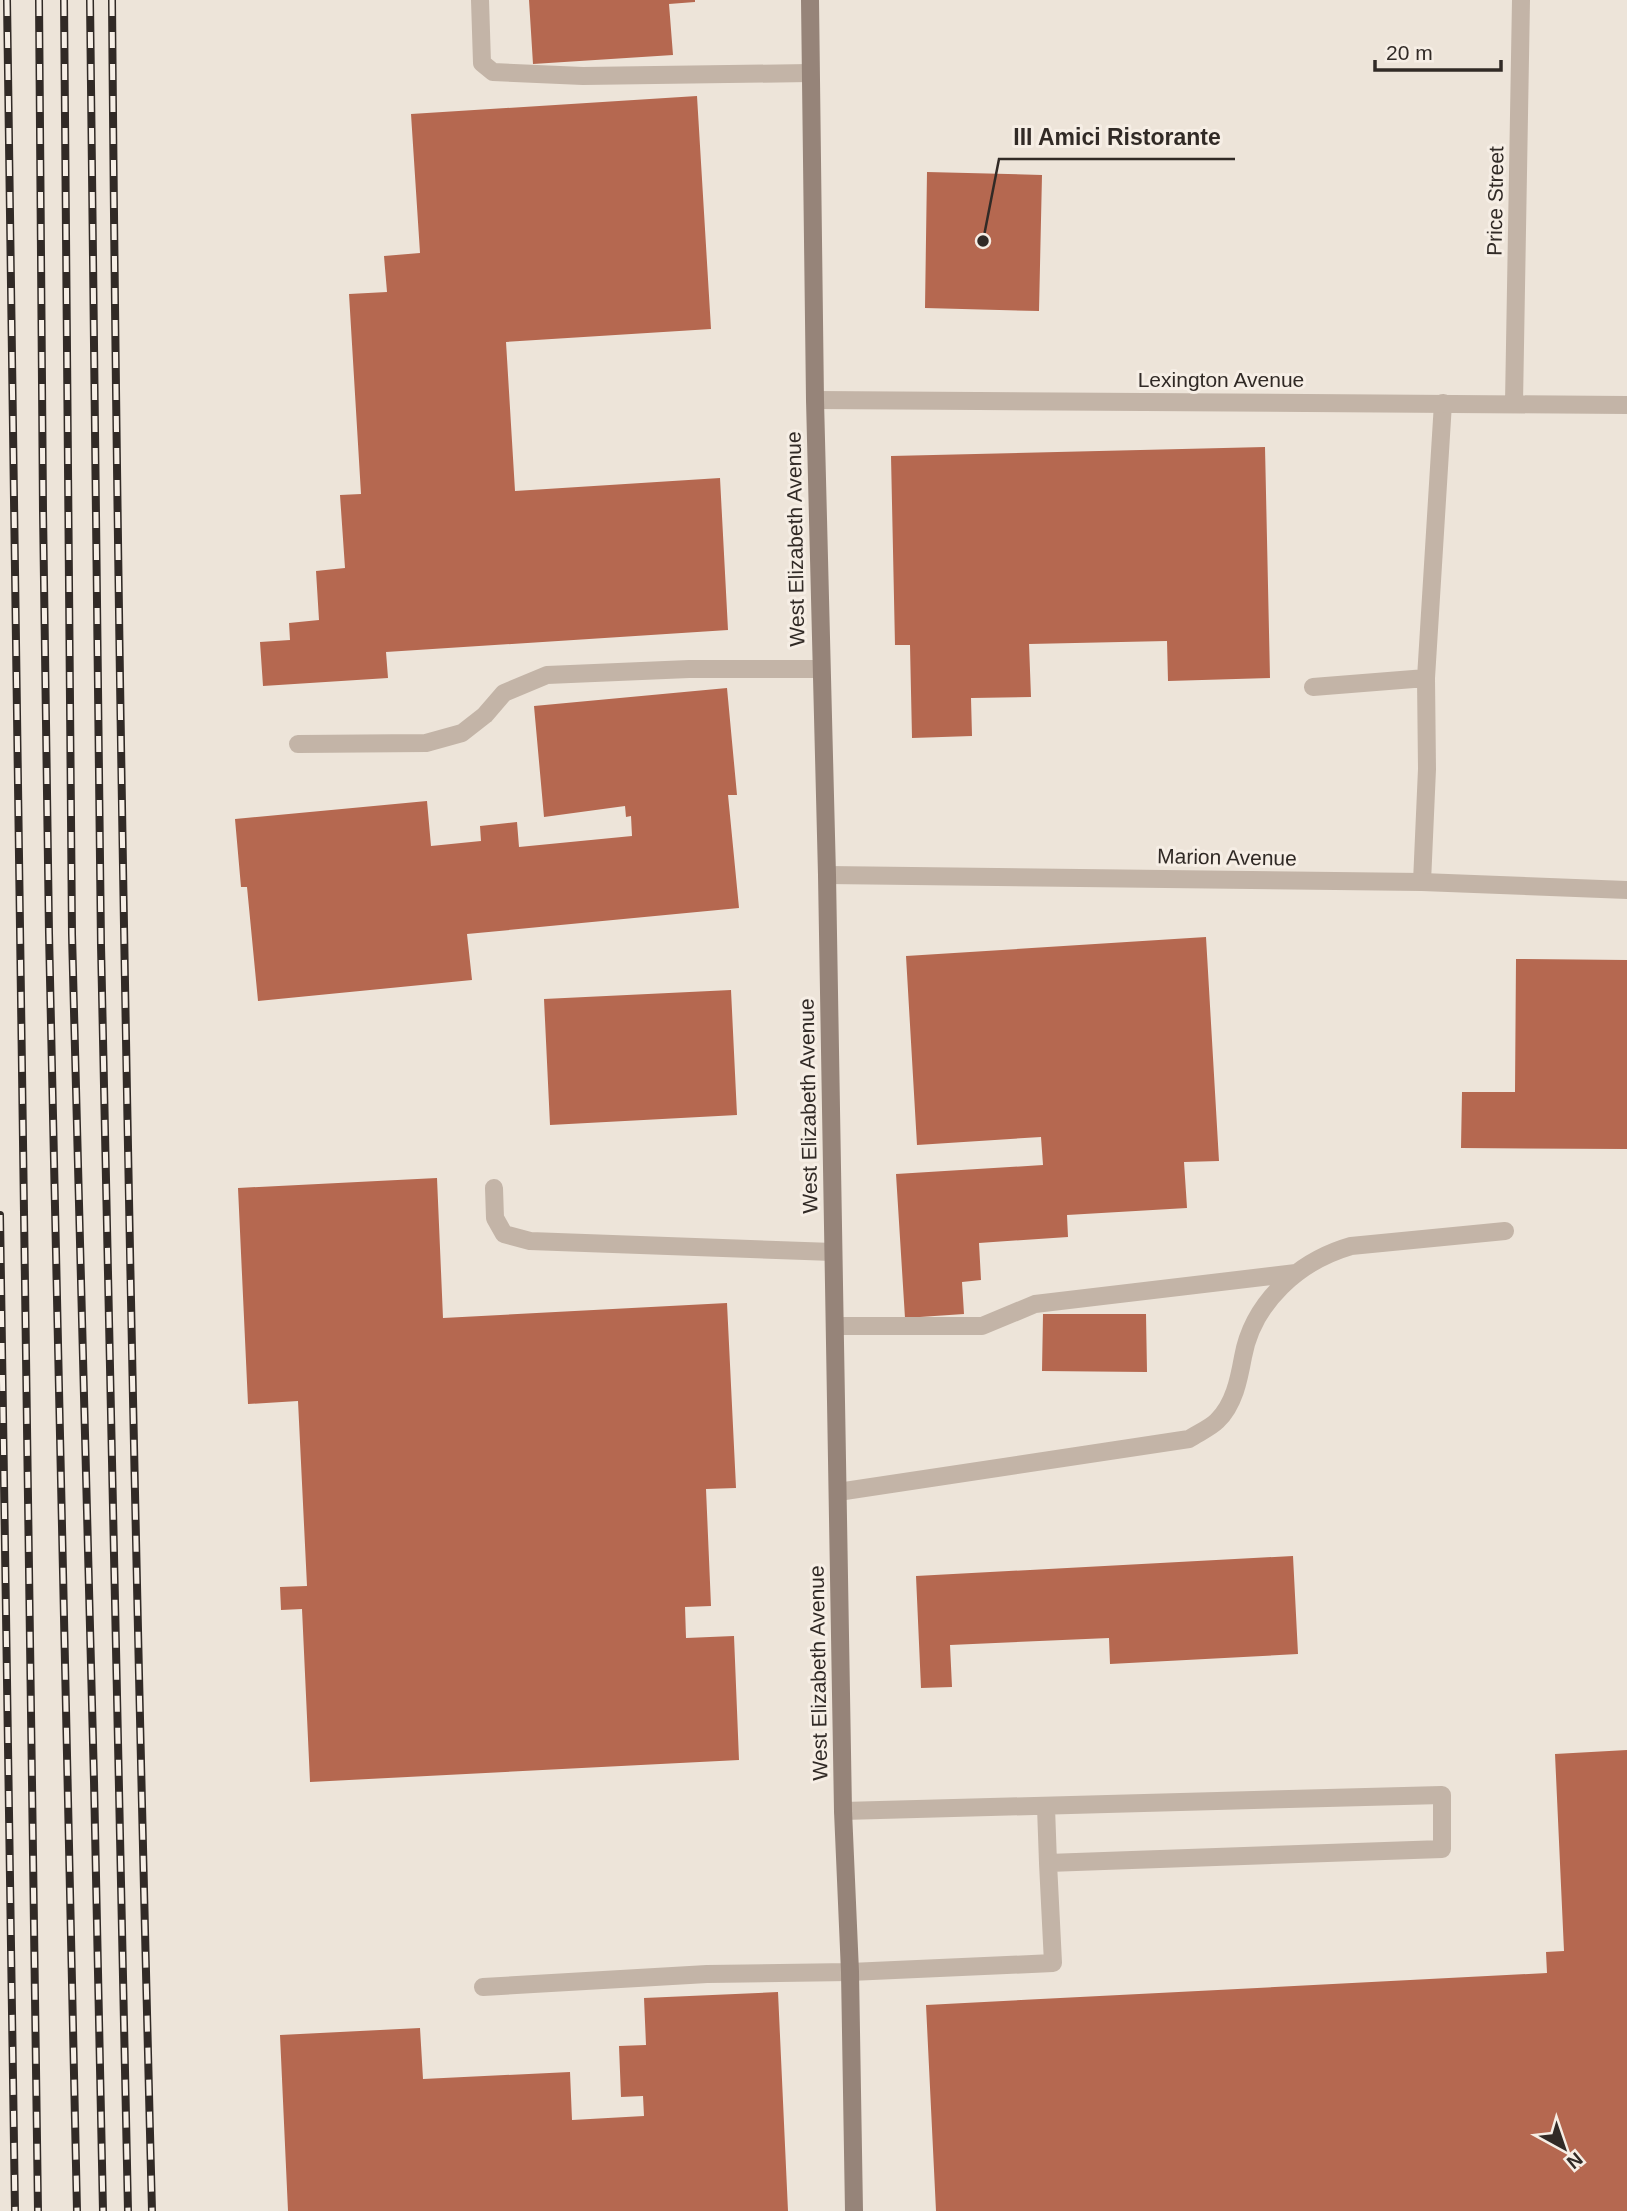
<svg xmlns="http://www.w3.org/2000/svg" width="1627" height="2211" viewBox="0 0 1627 2211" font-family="Helvetica,sans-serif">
  <rect width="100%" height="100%" fill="#ede4d9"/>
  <path fill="#b56850" d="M529,0H695V2L669,4L673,55L533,64Z
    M697,96L711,329L506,342L515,491L720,478L728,630L386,652L388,678L263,686L260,642L290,640L289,623L319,620L316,571L345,568L340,495L361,494L349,294L387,292L384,256L420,253L411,114Z
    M927,172L1042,175L1039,311L925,308Z
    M1265,447L1270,678L1168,681L1167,641L1029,644L1031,697L971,698L972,736L912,738L910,645H895L891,456Z
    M727,688L737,795H728L739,908L467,934L472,980L258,1001L247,887H241L235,819L427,801L431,846L481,841L480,826L517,822L519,847L632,836L631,816L626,817L625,806L544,817L534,706Z
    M1206,937L1219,1161L1184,1162L1187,1208L1067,1215L1068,1237L979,1243L981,1280L962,1282L964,1314L905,1318L896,1174L1043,1165L1041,1137L917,1145L906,956Z
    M1516,959L1627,960V1149L1461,1148L1462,1092H1515Z
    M731,990L737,1115L550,1125L544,999Z
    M437,1178L443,1318L727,1303L736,1488L706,1489L711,1606L685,1607L686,1638L734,1636L739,1760L310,1782L302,1609L281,1610L280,1587L307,1586L298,1401L248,1404L238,1188Z
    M1043,1314H1146L1147,1372L1042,1371Z
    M1293,1556L1298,1654L1110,1664L1109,1638L950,1645L952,1687L921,1688L916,1576Z
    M1627,1750V2211H936L926,2005L1547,1973L1546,1952L1564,1951L1555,1754Z
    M778,1992L788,2211H288L280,2035L420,2028L423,2079L570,2072L572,2120L644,2116L643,2096L621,2097L619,2046L646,2045L644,1998Z"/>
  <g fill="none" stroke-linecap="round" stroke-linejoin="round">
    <path stroke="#c3b4a7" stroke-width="18" d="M480,0L482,63L493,72L583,76L810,73
      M1426,678L1443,403
      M1313,687L1426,678L1427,769L1422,882
      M298,744L426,743L462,733L485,715L504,693L547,675L689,669H821
      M494,1188L495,1218L504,1234L530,1241L833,1252
      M835,1326H982L1035,1304L1296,1273
      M838,1492L1189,1439C1198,1433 1210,1428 1217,1421C1234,1405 1239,1379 1243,1357C1253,1302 1299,1261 1351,1246L1505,1231
      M1046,1807L1048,1863
      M483,1987L707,1974L850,1972L1053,1963L1048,1863L1442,1849V1795L843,1811"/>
    <path stroke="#c3b4a7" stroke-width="18" d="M815,400L1627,405
      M1514,403L1521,0
      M827,875L1422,882L1627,890"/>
    <path stroke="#968479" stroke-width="18" d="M810,0L815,400L827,875L843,1811L850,1972L854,2211"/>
    <g stroke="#312a26" stroke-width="8">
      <path id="rail" d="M7,0L38,2211
        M39,0L43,511L49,933L77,2211
        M64,0L72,934L94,1781L103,2211
        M90,0L101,945L128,2211
        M112,0C118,737 133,1474 152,2211
        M0,1215L15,2211"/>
    </g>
    <use href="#rail" stroke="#f6eee5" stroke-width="5" stroke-dasharray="16" stroke-linecap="butt"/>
  </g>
  <g text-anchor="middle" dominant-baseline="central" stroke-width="6" stroke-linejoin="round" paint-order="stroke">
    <g font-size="21" fill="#312a26" stroke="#f6eee5">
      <text transform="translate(1495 201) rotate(-89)">Price Street</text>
      <text x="1221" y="379">Lexington Avenue</text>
      <text transform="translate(795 539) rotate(-91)">West Elizabeth Avenue</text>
      <text transform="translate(1227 857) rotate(1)">Marion Avenue</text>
      <text transform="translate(808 1106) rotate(-91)">West Elizabeth Avenue</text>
      <text transform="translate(818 1673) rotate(-91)">West Elizabeth Avenue</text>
    </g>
  </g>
  <path fill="none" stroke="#312a26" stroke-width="2.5" d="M983 241L999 159H1235"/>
  <circle fill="#312a26" stroke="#f6eee5" stroke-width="2.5" cx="983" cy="241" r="7"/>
  <g font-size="23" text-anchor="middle" font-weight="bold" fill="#312a26" stroke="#f6eee5" stroke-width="6" stroke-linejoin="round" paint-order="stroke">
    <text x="1117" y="145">III Amici Ristorante</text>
  </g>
  <g transform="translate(1564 2148) rotate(140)" stroke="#f6eee5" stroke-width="5" paint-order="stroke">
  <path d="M0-5L12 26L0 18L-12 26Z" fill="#312a26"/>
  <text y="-10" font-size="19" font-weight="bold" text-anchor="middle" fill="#312a26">N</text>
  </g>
  <path d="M1375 60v10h126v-10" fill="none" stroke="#312a26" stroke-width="3.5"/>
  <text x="1386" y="60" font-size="21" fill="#312a26" stroke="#f6eee5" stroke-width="5" paint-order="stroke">20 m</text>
</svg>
